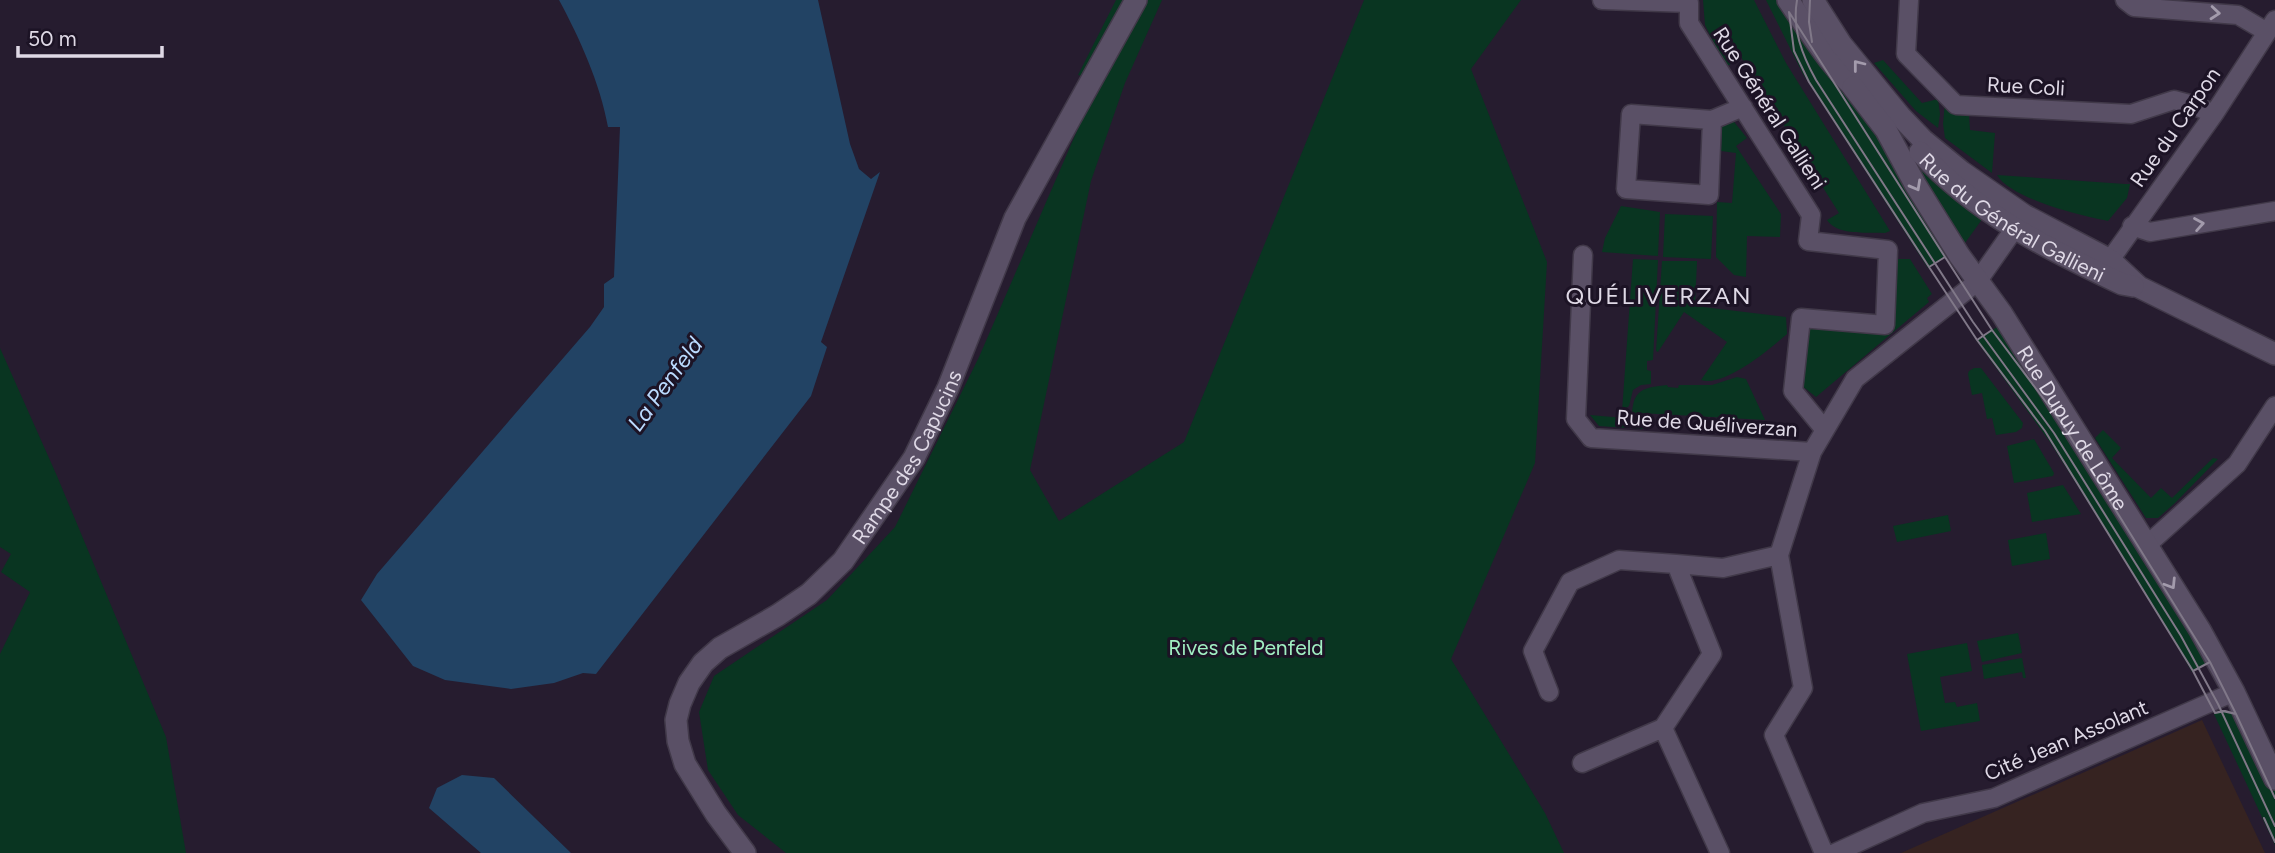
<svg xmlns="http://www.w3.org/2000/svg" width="2275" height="853" viewBox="0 0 2275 853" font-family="Figtree,sans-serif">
  <rect width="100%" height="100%" fill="#261c2f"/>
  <path fill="#362321" d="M2202,720L2265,853H1901L2130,752Z"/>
  <path fill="#093521" d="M1116,0H1162L1125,83L1091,181L1030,470L1059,521L1184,442L1364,0H1521L1471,69L1547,262L1535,463L1451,659L1545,813L1564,853H786L738,815L708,770L699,712L714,676L827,600L895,527L979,357L1099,80L1078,75Z
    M1703,0H1754L1786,63L1890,231L1885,233C1867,232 1838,236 1827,220L1839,213L1741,57L1726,67L1705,25Z
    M1766,0H1781L1869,118L1948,254L1928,268L1803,74Z
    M1883,60L1922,103L1938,99L1940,114L1938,128L1916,111L1874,63Z
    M1945,102L1959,113L1969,115L1970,130L1995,133L1992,173L1945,138L1943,124Z
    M1731,118L1747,138L1736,146L1781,214L1780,237L1747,236L1746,277L1734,275L1716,257L1717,202L1732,203L1736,153L1721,151L1722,126Z
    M1911,150L1983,218L1965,243L1906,155Z
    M1997,175L2125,184H2130L2127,198L2108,221C2082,216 2011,199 1997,175Z
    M1621,206L1660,212L1658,256L1602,252L1605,238Z
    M1665,214L1713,216L1711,259L1663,257Z
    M1633,259L1658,260L1653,360L1647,361V370L1651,371V384L1641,385L1633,390L1629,406L1622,411Z
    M1896,259H1910L1932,294L1927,298L1929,302L1816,397L1801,385L1809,325L1891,332Z
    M1662,261H1697L1695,306L1786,317L1787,334C1770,349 1724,388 1701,380L1727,342L1684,312L1658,352L1656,351Z
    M2002,324L2213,660L2192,672L2162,620L2050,442L1976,340Z
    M0,348L57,476L166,737L186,853H0V654L30,592L1,572L11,554L0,547Z
    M1974,368H1981L2023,423L2022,428L2016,432L1996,435L1992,418L1987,419L1982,393L1972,395L1968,374L1969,371Z
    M1737,377L1746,379L1765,420L1640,413L1647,425L1642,429L1631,428C1633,396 1632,388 1667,385L1668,387L1678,388L1679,385H1712Z
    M1628,413L1627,428L1599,426L1590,415L1624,418Z
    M2103,430L2121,448L2112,458L2151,498L2161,488L2172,498L2213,458L2218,459L2175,503L2158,518H2146L2095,438Z
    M2034,439L2054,473L2053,476L2014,483L2007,446Z
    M2063,485L2081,514L2032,522L2027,493Z
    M1948,515L1951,531L1897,542L1893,526Z
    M2046,533L2050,559L2012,566L2008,540Z
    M2018,633L2022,653L1982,662L1977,641Z
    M1967,643L1972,671L1940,677L1945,703L1955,702L1957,707L1977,703L1980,721L1921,731L1907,654Z
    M2022,658L2026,678H2023L2022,672L1984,679L1982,665Z
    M2218,711H2229L2240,718L2275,791V845L2214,714Z"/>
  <path fill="#224364" d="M559,0H818L850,144L859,169L871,179L880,172L821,342L827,347L811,396L596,674L583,673L554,683L511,689L445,680L413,666L361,600L377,574L590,327L604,307V284L614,277L620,127H608C600,83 580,39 559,0Z
    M462,775L494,778L571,853H481L429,808L437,788Z"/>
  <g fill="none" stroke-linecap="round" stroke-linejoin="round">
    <g stroke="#413949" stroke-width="21">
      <path id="street" d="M1602,0L1689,3V23L1811,215L1808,241L1888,250L1885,325L1801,318L1793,391L1825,430
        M1909,0L1906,54L1956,105L2131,114L2174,100L2193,105L2214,114
        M2125,0L2134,7L2238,15L2267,32
        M1712,120L1709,195L1626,189L1631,114L1712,120L1743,107
        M2132,226L2150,232L2275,211
        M1583,255L1576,419L1591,438L1812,452
        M2110,260L2214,114L2275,20
        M2147,545L2237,464L2275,406
        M1676,564L1723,568L1779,555
        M1549,692L1533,651L1570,582L1619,560L1676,564L1712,654L1663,728L1720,853
        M1582,763L1663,728
        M1824,853L1774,735L1803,688L1779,555L1812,452L1855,379L1977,282L2022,218
        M1835,853L1923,813L1994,798L2234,692"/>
    </g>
    <g stroke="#413949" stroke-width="24">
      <g id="secondary">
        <path d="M1788,0C1810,32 1832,70 1863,95"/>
        <path d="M1813,0L1841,44L1900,116L1923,140L1962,172L2024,215L2110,260L2139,287L2275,354"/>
        <path id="s1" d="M1853,87L1886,130L1915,184L1959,255L2002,314L2200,630L2234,692L2275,779"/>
        <path id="s2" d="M1920,152C1977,214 2048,249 2122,284L2133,286"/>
        <path id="s3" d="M745,853L716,814L685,764L678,741L676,720L680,704L689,683L703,663L720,648L778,615L809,594L843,561L914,458L948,388L1015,218L1136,0"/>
      </g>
    </g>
    <use href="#street" stroke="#5a5066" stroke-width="18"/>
    <use href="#secondary" stroke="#5a5066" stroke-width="21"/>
    <path stroke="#807888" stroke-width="2" d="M1797,0C1792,29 1802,55 1816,80L1973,322L2054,433L2181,636L2218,704L2275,826
      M1810,0L1809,22L1812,42
      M1789,12L1945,257L1929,267L1809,82L1794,51Z
      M1945,257L1992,330L1977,340L1929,267Z
      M1992,330L2061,422L2210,662L2193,671L2045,431L1977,340Z
      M2210,662L2236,714L2225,711L2215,713L2193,671Z
      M2215,713L2222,711L2236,714L2275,798
      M2264,818L2275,842"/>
  </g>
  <defs><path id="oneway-chevron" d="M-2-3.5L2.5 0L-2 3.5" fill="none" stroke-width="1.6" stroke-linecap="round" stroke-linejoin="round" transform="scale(1.75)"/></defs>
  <g stroke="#a39bac">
    <use href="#oneway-chevron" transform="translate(2215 13) rotate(5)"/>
    <use href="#oneway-chevron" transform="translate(1858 65) rotate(-128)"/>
    <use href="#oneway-chevron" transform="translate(1916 186) rotate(61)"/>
    <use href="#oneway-chevron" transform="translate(2199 224) rotate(-10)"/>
    <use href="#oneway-chevron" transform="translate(2171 584) rotate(58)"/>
  </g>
  <g text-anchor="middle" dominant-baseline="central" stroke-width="6" stroke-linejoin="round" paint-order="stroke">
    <g font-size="21" fill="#dfd9e6" stroke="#1c1325">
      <text transform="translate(2026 86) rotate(3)">Rue Coli</text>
      <text transform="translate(1770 108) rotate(57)">Rue Général Gallieni</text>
      <text transform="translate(2175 127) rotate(-55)">Rue du Carpon</text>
      <text stroke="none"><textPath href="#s2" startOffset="114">Rue du Général Gallieni</textPath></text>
      <text transform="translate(1707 423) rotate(4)">Rue de Quéliverzan</text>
      <text stroke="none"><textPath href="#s1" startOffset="406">Rue Dupuy de Lôme</textPath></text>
      <text stroke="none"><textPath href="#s3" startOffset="513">Rampe des Capucins</textPath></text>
      <text transform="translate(2066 740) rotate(-23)">Cité Jean Assolant</text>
    </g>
    <g font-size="21" fill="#a1f0c3" stroke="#1c1325">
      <text x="1246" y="647">Rives de Penfeld</text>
    </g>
    <g font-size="23" font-style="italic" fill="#bbdbff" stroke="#1c1325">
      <text transform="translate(665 384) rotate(-54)">La Penfeld</text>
    </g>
    <g font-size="24" letter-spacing="2" fill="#dfd9e6" stroke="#1c1325">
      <text x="1659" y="295">QUÉLIVERZAN</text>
    </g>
  </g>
  <path d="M18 46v10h144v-10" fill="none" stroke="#dfd9e6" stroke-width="3.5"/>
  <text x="28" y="46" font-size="21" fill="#dfd9e6" stroke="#1c1325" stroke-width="5" paint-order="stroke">50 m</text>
</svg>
